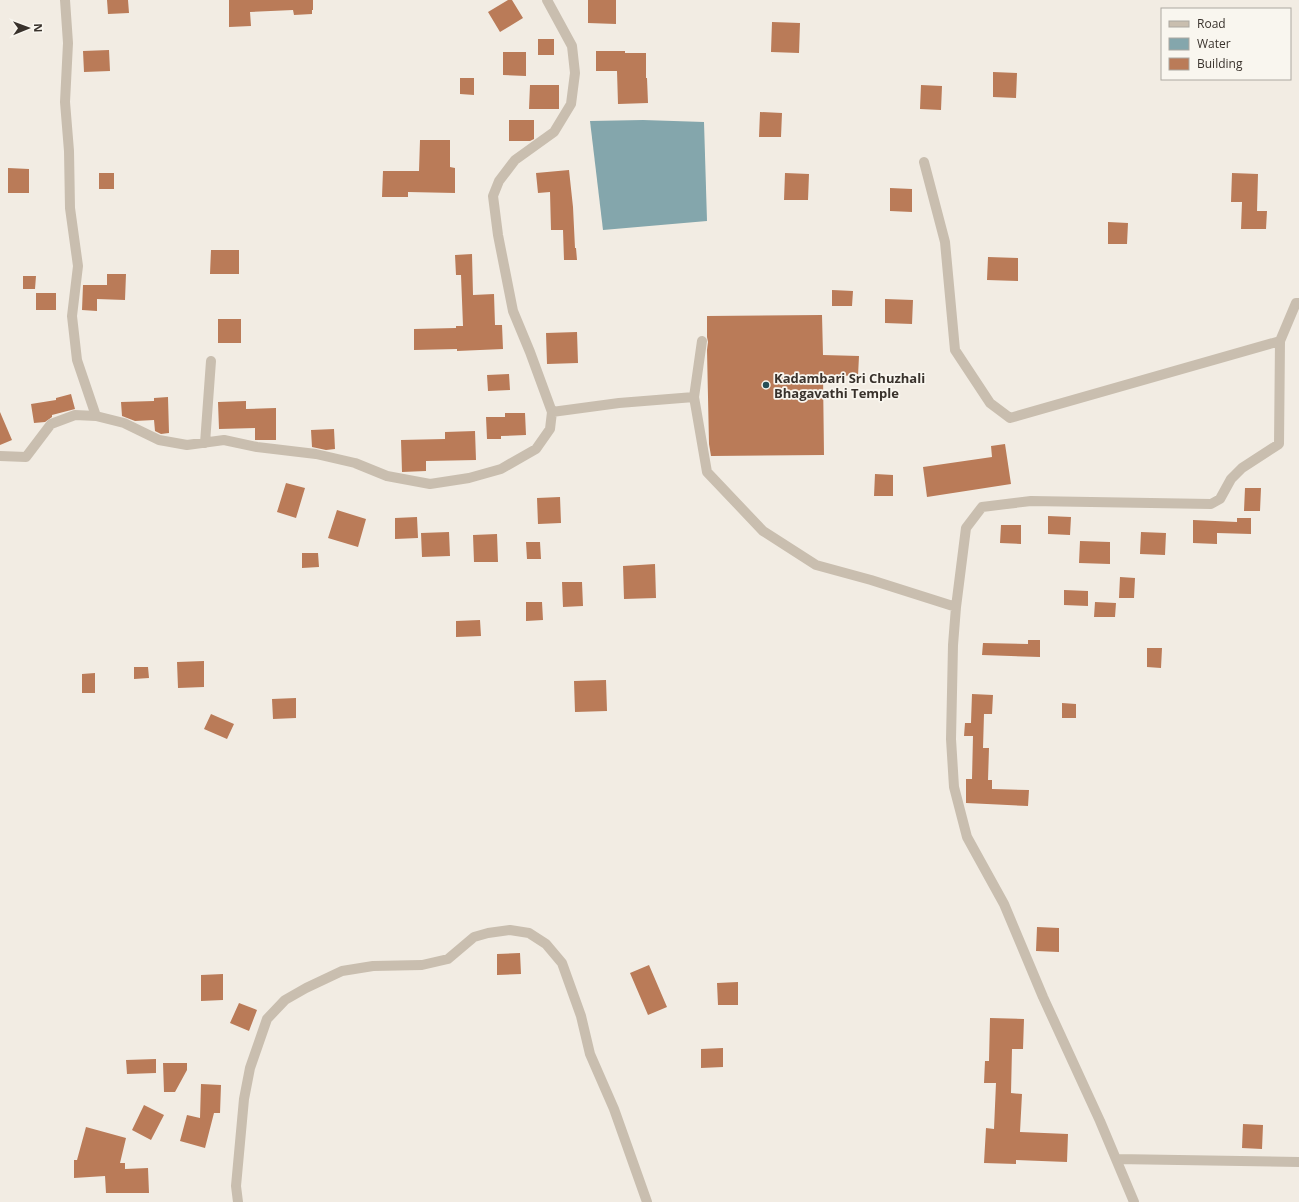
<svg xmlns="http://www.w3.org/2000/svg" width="1299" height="1202" viewBox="0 0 1299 1202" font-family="'Open Sans',sans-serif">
  <rect width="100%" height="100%" fill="#f2ece3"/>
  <path fill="#84a6ac" d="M643,120L704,122L707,221L603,230L590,121Z"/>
  <path fill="#ba7b58" d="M107,0H128L129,13L108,14Z
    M229,0H313V10H312V14L294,15L293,10L250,12L251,26L229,27Z
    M508,0H512L523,18L500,32L488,12Z
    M588,0H616V24L588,23Z
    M772,22L800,23L799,53L771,52Z
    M538,39H554V55H538Z
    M109,50L110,71L84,72L83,51Z
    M596,51H625V53H646V78H647L648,103L618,104L617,71H596Z
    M503,52H526V76L503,75Z
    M993,72L1017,73L1016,98L993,97Z
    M460,78H474V95L460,94Z
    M530,85H559V109H529Z
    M921,85L942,86L941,110L920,109Z
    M760,112L782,113L781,137H759Z
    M509,120H534V139L530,141H509Z
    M420,140H450V167L455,168V193L408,192V197H382L383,171H419Z
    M8,168L29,169V193H8Z
    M569,170L573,207L575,248H576L577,260H564L563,230H551L550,192L538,193L536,173Z
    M99,173H114V189H99Z
    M785,173L809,174L808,200H784Z
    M1232,173L1258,174L1257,211H1267L1266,229H1241L1242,202H1231Z
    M890,188L912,189V212L890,211Z
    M1108,222L1128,223L1127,244H1108Z
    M211,250H239V274H210Z
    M472,254L473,295L494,294L495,325H502L503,349L457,351V349L414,350V329L456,328V326H463L461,275H456L455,255Z
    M988,257L1018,258V281L987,280Z
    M107,274H126L125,300L97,299V311L82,310L83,285H107Z
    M23,276H36L35,289H23Z
    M832,290L853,291L852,306H832Z
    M36,293H56V310H36Z
    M885,299L913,300L912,324L885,323Z
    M822,315L823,355L859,356L858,376L823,375L824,455L711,456L709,444L707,350L708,342L707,337V316Z
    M218,319H241V343H218Z
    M577,332L578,363L547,364L546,333Z
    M509,374L510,390L488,391L487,375Z
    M71,394L75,409L52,415V417L45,422L34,423L31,404L56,400V398Z
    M168,397L169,433L161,434L155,431L154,420L135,421L122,416L121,402L154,401V398Z
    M246,401V409L276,408V440H255V428L219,429L218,402Z
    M0,412L12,440L0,445Z
    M505,413H525L526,435L501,436V439H487L486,417H505Z
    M334,429L335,449L326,450L312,447L311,430Z
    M475,431L476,460L426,461V471L402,472L401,440L445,439V432Z
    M1005,444L1011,484L927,497L923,467L992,457L991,446Z
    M875,474L893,475V496H874Z
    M286,483L305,488L296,518L277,512Z
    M1245,488H1261L1260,511H1244Z
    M560,497L561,523L538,524L537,498Z
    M337,510L366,519L358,547L328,538Z
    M1048,516L1071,517L1070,535L1048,534Z
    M417,517L418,538L395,539V518Z
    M1237,518H1251V534L1217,533V544L1193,543V520L1237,522Z
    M1001,525H1021V544L1000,543Z
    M449,532L450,556L422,557L421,533Z
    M1141,532L1166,533L1165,555L1140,554Z
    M497,534L498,562H474L473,535Z
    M1080,541L1110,542V564L1079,563Z
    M526,542H540L541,559H527Z
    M302,553H318L319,567L302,568Z
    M655,564L656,598L624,599L623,566Z
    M1120,577L1135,578L1134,598H1119Z
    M562,582H582L583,606L563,607Z
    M1064,590L1088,591V606L1064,605Z
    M526,602H542L543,620L526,621Z
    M1095,602L1116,603L1115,617H1094Z
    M480,620L481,636L456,637V621Z
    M1028,640H1040V657L982,655L983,643L1028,644Z
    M1147,648H1162L1161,668L1147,667Z
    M204,661V687L178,688L177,662Z
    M134,667H148L149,678L134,679Z
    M95,673V693H82V674Z
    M606,680L607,711L575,712L574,681Z
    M972,694L993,695L992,714H984L983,748H989L988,780H992V789L1029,790L1028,806L966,803V779H972L973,736H964L965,723H971Z
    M296,698V718L273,719L272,699Z
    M1062,703L1076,704V718H1062Z
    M211,714L234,724L227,739L204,729Z
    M1037,927L1059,928V952L1036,951Z
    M520,953L521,974L497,975V954Z
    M649,965L667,1007L648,1015L630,973Z
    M223,974V1000L201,1001V975Z
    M738,982V1005H718L717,983Z
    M239,1003L257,1010L249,1031L230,1023Z
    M990,1018L1024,1019L1023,1049H1012L1011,1093L1022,1094L1020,1132L1068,1134L1067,1162L1016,1160V1164L984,1163L986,1128L994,1129L996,1083H984L985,1061H989Z
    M723,1048V1067L701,1068V1049Z
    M156,1059V1073L127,1074L126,1060Z
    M163,1063H187V1070L175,1092H164Z
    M201,1084L221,1085L220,1113H214L205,1148L180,1141L187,1115L200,1118Z
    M144,1105L164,1115L151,1140L132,1130Z
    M1243,1124L1263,1125L1262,1149L1242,1148Z
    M86,1127L126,1138L120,1163H125V1169L148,1168L149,1193H106L105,1176L74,1178V1160H77Z"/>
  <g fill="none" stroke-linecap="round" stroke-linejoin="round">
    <path stroke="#c9beaf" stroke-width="10" d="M65,0L68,43L65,102L69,151L70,208L78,266L72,316L77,360L96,416
      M924,162L945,242L955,350L990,403L1010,418L1280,341
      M694,397L702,341
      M552,412L619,403L694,397L707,472L763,531L816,565L871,580L956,607L953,645L951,739L954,787L967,837L1004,904L1043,997L1100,1121L1134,1202
      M205,443L211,361
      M0,456L26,457L51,424L75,415L96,416L124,423L159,440L187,445L224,440L257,447L316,454L355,463L387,476L430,484L469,478L501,469L536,449L550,429L552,412L530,352L513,311L498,235L493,196L499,181L515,160L554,132L571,104L575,73L572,46L547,0
      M956,607L966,528L982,507L1031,501L1211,504L1220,499L1231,479L1242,468L1279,444L1280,341L1296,303H1299
      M1116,1159L1299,1162
      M238,1202L236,1186L244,1099L250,1068L267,1019L285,1000L306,988L342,971L373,966L422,965L448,959L474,937L488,933L510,930L529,933L546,944L562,963L581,1016L590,1054L614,1109L647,1202"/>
  </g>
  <circle fill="#264e57" stroke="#f9f6ef" stroke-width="1.5" cx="766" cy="385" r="4"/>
  <g text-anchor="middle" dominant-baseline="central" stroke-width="3.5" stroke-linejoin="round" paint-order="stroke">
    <g font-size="13" font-weight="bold" fill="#39322c" stroke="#f9f6ef" text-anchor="start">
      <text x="774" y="378">Kadambari Sri Chuzhali<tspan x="774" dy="15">Bhagavathi Temple</tspan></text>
    </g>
  </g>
  <rect x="1161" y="8" width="130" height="72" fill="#f9f6ef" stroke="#aca8a1"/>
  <rect x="1169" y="21" width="20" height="6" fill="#c9beaf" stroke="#aca8a1"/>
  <text x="1197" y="28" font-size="12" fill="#39322c">Road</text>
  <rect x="1169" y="38" width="20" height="12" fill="#84a6ac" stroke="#aca8a1"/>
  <text x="1197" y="48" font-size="12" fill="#39322c">Water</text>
  <rect x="1169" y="58" width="20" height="12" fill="#ba7b58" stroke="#aca8a1"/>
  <text x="1197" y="68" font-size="12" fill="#39322c">Building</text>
  <g transform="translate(28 28) rotate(89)" stroke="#f9f6ef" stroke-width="3" paint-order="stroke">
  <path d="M0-3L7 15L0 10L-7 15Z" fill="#39322c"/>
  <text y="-6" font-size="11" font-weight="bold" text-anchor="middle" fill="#39322c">N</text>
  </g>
</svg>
